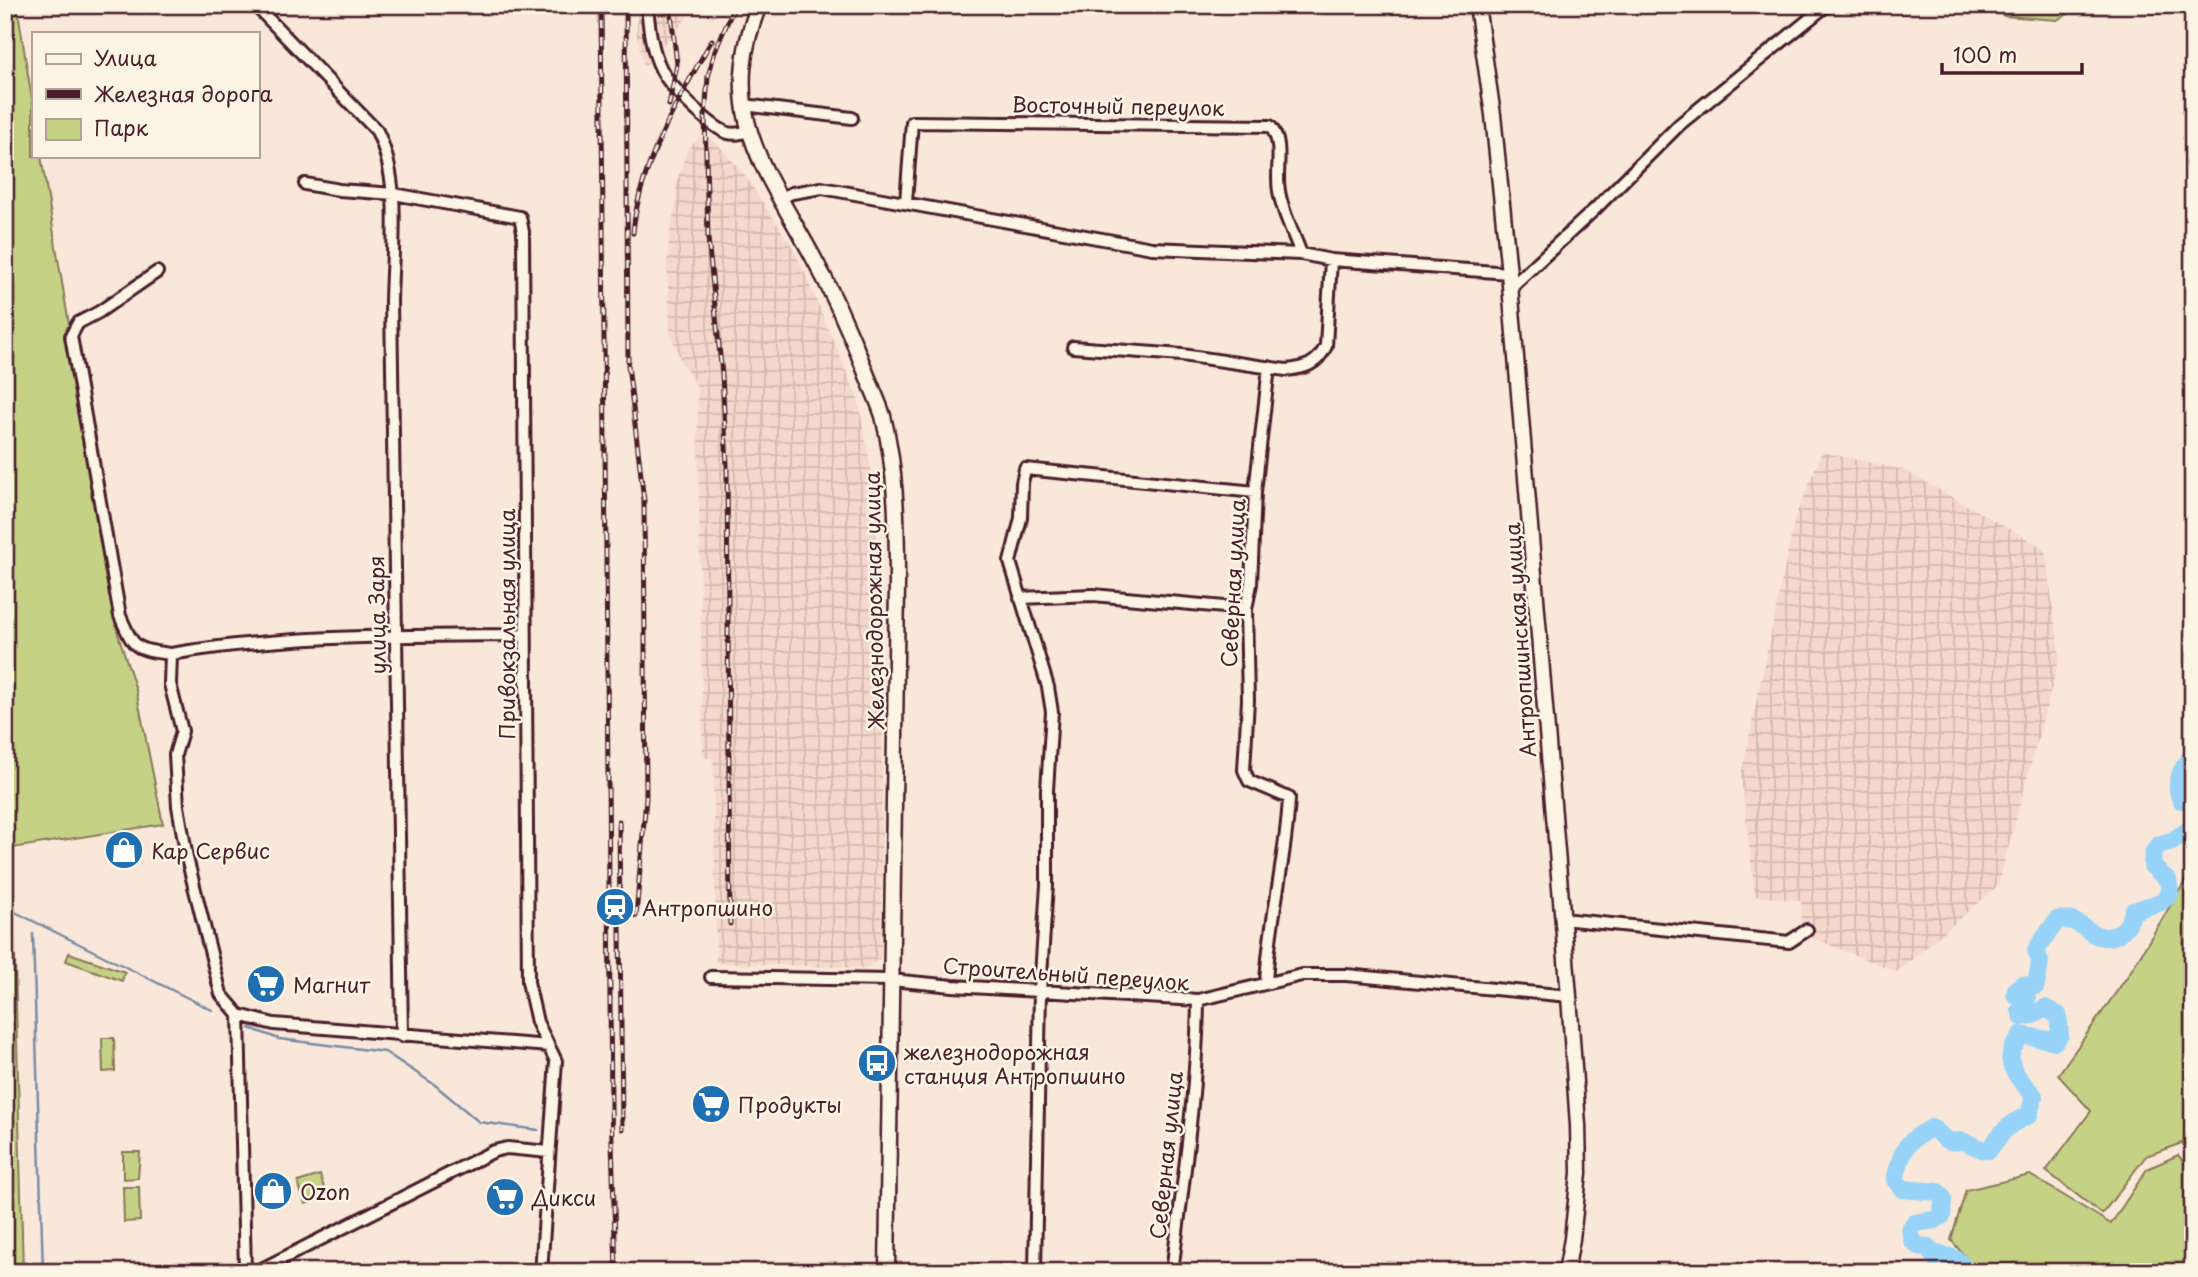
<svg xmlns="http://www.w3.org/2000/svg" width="2198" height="1277" viewBox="0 0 2198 1277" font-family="'Playpen Sans',sans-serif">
  <defs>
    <pattern id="industrial-grid" width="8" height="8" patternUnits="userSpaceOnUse" patternTransform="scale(1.75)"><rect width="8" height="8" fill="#f5d8cb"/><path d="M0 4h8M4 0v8" fill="none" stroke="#d4b9ae"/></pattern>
  </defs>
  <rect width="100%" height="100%" fill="#f9e8d9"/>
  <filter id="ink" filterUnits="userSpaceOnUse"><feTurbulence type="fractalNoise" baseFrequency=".0143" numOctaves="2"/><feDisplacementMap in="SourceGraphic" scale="14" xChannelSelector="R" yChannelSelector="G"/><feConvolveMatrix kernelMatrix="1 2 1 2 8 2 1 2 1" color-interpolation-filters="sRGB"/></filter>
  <g filter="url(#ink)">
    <path fill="url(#industrial-grid)" d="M637,5H691L686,19L644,67L637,36Z
      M711,137L744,174L793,248L804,271L858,399L874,484L879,651L870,652L871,661H883L881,958L866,968L716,963L713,758H703L697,387L682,363L670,333L667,264L670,233L677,198L676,185L687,150L699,138Z
      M1822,452L1904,470L2045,549L2060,657L1998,886L1897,972L1810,937L1800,927L1801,901L1755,896L1741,776L1795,518Z"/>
    <path fill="#c5d286" stroke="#887858" stroke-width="2" d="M5,5H17L33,106V156H41L96,487L104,571L118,634L136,690L163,824L12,848L23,1272H5Z
      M1994,5H2084L2057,20L2004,16Z
      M2193,868V1155L2182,1143L2146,1156L2102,1214L2046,1171L2091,1111L2058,1075L2129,974Z
      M69,953L125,972L122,981L66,961Z
      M102,1038H114L115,1071L103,1072Z
      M123,1152H140L138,1178L123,1179Z
      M2178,1155L2193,1173V1272H1978L1951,1240L1966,1190L2030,1175L2111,1224L2147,1169Z
      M320,1175L327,1197L305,1204L298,1182Z
      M123,1187H139L140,1221L124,1222Z"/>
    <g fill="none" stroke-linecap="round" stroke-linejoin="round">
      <path stroke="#788ba6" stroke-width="2.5" d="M5,907L212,1010
        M33,934L43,1272
        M250,1028L279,1039L385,1052L435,1085L479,1122L538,1130"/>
      <path stroke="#97d3f8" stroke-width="18" d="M2193,755C2181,768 2173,783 2181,800H2193
        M1970,1272L1956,1259L1940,1254L1935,1258L1928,1247L1918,1246L1912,1240L1910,1229L1915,1223L1935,1220L1942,1216L1943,1198L1938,1192L1903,1189L1895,1180C1903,1150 1903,1142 1932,1128C1938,1131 1940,1136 1945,1139C1951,1143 1956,1141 1962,1141C1972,1143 1979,1151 1989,1150C2003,1130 2007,1125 2029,1115L2034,1096C2024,1083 2005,1069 2012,1050C2014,1045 2019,1040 2021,1035L2055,1041L2060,1035L2058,1015L2045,1008L2033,1015L2022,1017L2020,1010L2027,999L2015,994L2016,989L2021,985L2036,986L2040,962L2036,950L2057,920C2061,920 2064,919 2068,920C2077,921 2085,928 2092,933C2112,944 2129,930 2133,911L2161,902L2170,894L2168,880L2152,866L2153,853L2158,845L2172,841L2193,827"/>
      <g stroke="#4a1f2b" stroke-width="16">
        <path id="minor" d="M255,5L377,131C402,183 392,245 391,301L402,1036
          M647,5C649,27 651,49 661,69C669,86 710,127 728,133C735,135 742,133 749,131
          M744,105L852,118
          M305,184L339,190L394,194L520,217L523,232L528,982L537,1022L556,1061L541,1272
          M779,199L792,193L822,188L1152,248L1301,254L1331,260L1509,273
          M906,202L912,122L1270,126C1285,144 1275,169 1279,191C1282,212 1294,234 1301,254
          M157,272L99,312L78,323L71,336L120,616C135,650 134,649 171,654L170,684L182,731L175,755L178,806L187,858L221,994L239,1015L274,1024L549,1046
          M1510,288L1594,210L1680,124L1827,5
          M1073,347L1182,355L1286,370C1305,368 1317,365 1326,346L1331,260
          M1020,598L1093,595L1246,609
          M171,654C288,634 407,636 525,635
          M1562,919L1789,942L1807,930
          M711,977L891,980L953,986L1198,1000L1302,975H1346L1569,996
          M1266,983C1269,921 1286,860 1289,798L1249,781L1244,770L1248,700L1246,609L1251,584L1255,492L1269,367
          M239,1015L245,1272
          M256,1272L494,1151L507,1148L549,1152
          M1035,1272L1040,990L1047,885V790L1052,712L1048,687L1010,562L1021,518L1022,483L1025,469L1255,492
          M1172,1272C1183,1182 1197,1091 1198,1000"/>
      </g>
      <g stroke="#4a1f2b" stroke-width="19">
        <path id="tertiary" d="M759,5C717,111 763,166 812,255C832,291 849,329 864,368C870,384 878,400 883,416C897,472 897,528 897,585C896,635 896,685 895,736C892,914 889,1093 887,1272
          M1477,5L1493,115L1509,273L1569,996L1578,1125L1579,1173L1572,1239L1566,1272"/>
      </g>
      <use href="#minor" stroke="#fcf5e5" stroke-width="10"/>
      <use href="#tertiary" stroke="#fcf5e5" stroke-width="14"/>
      <g stroke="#4a1f2b" stroke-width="5">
        <path id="rail" d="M601,5L611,1108L616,1272
          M626,5L628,361
          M669,105L677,64L670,5
          M633,233C638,168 680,96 712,40
          M628,365L644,501L646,798L636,916
          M619,821L622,1129
          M730,924L727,465L722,375L708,238L705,116L708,77L715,51L735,5"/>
      </g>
      <use href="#rail" stroke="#fcf5e5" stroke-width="2.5" stroke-dasharray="8" stroke-linecap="butt"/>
    </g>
  </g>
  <defs>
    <g id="shop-disc" transform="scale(2.0125)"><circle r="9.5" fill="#1f6fb2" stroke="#fcf5e5"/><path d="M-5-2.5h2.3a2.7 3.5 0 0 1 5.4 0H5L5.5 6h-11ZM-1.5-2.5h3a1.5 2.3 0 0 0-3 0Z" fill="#fff"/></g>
    <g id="station-disc" transform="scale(2.0125)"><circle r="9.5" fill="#1f6fb2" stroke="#fcf5e5"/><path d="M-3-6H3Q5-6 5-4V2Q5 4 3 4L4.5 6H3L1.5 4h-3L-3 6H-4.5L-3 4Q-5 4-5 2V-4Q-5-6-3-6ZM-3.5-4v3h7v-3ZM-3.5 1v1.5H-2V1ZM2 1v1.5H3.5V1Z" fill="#fff"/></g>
    <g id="supermarket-disc" transform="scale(2.0125)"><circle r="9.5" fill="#1f6fb2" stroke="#fcf5e5"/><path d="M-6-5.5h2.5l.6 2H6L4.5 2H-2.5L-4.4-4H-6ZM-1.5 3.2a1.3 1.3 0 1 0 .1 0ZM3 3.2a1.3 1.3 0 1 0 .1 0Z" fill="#fff"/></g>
    <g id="bus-disc" transform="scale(2.0125)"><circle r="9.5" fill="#1f6fb2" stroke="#fcf5e5"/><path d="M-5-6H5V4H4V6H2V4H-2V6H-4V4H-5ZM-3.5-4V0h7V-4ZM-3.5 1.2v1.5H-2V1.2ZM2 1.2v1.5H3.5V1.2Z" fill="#fff"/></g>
  </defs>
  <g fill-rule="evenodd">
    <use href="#shop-disc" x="124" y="850"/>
    <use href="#station-disc" x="615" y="907"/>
    <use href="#supermarket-disc" x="266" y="984"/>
    <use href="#bus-disc" x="877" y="1063"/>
    <use href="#supermarket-disc" x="711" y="1104"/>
    <use href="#shop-disc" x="273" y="1191"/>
    <use href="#supermarket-disc" x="505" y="1197"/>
  </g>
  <g text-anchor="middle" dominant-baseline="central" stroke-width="5" stroke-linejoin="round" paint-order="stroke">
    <g font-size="21" fill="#4a1f2b" stroke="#fcf5e5">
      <text transform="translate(1118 105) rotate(1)">Восточный переулок</text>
      <text transform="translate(1232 583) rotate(-87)">Северная улица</text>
      <text transform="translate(873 601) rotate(-91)">Железнодорожная улица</text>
      <text transform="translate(376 615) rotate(-91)">улица Заря</text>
      <text transform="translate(506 624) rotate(-90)">Привокзальная улица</text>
      <text transform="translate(1519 640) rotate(-94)">Антропшинская улица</text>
      <text transform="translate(1066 973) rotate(4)">Строительный переулок</text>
      <text transform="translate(1165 1155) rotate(-84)">Северная улица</text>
    </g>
    <g font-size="21" fill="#4a1f2b" stroke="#fcf5e5" text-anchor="start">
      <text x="151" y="850">Кар Сервис</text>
      <text x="642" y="907">Антропшино</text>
      <text x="293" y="984">Магнит</text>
      <text x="904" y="1051">железнодорожная<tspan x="904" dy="24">станция Антропшино</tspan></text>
      <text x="738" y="1104">Продукты</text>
      <text x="300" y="1191">Ozon</text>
      <text x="532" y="1197">Дикси</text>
    </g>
  </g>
  <rect width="2198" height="1277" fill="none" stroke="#fcf5e5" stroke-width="28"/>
  <rect x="14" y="14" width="2170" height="1249" fill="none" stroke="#4a1f2b" stroke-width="2.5" filter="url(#ink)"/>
  <rect x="32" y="32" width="228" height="126" fill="#fcf5e5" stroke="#b59f9b" stroke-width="2"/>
  <rect x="46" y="54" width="35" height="10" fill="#fcf5e5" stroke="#b59f9b" stroke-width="2"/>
  <text x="94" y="66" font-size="21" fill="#4a1f2b">Улица</text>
  <rect x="46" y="89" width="35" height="10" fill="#4a1f2b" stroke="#b59f9b" stroke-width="2"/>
  <text x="94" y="102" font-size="21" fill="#4a1f2b">Железная дорога</text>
  <rect x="46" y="119" width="35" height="21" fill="#c5d286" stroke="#b59f9b" stroke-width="2"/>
  <text x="94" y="136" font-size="21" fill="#4a1f2b">Парк</text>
  <path d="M1942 63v10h140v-10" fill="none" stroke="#4a1f2b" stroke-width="3.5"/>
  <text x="1953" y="63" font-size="21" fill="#4a1f2b" stroke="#fcf5e5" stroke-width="5" paint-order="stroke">100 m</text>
</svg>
